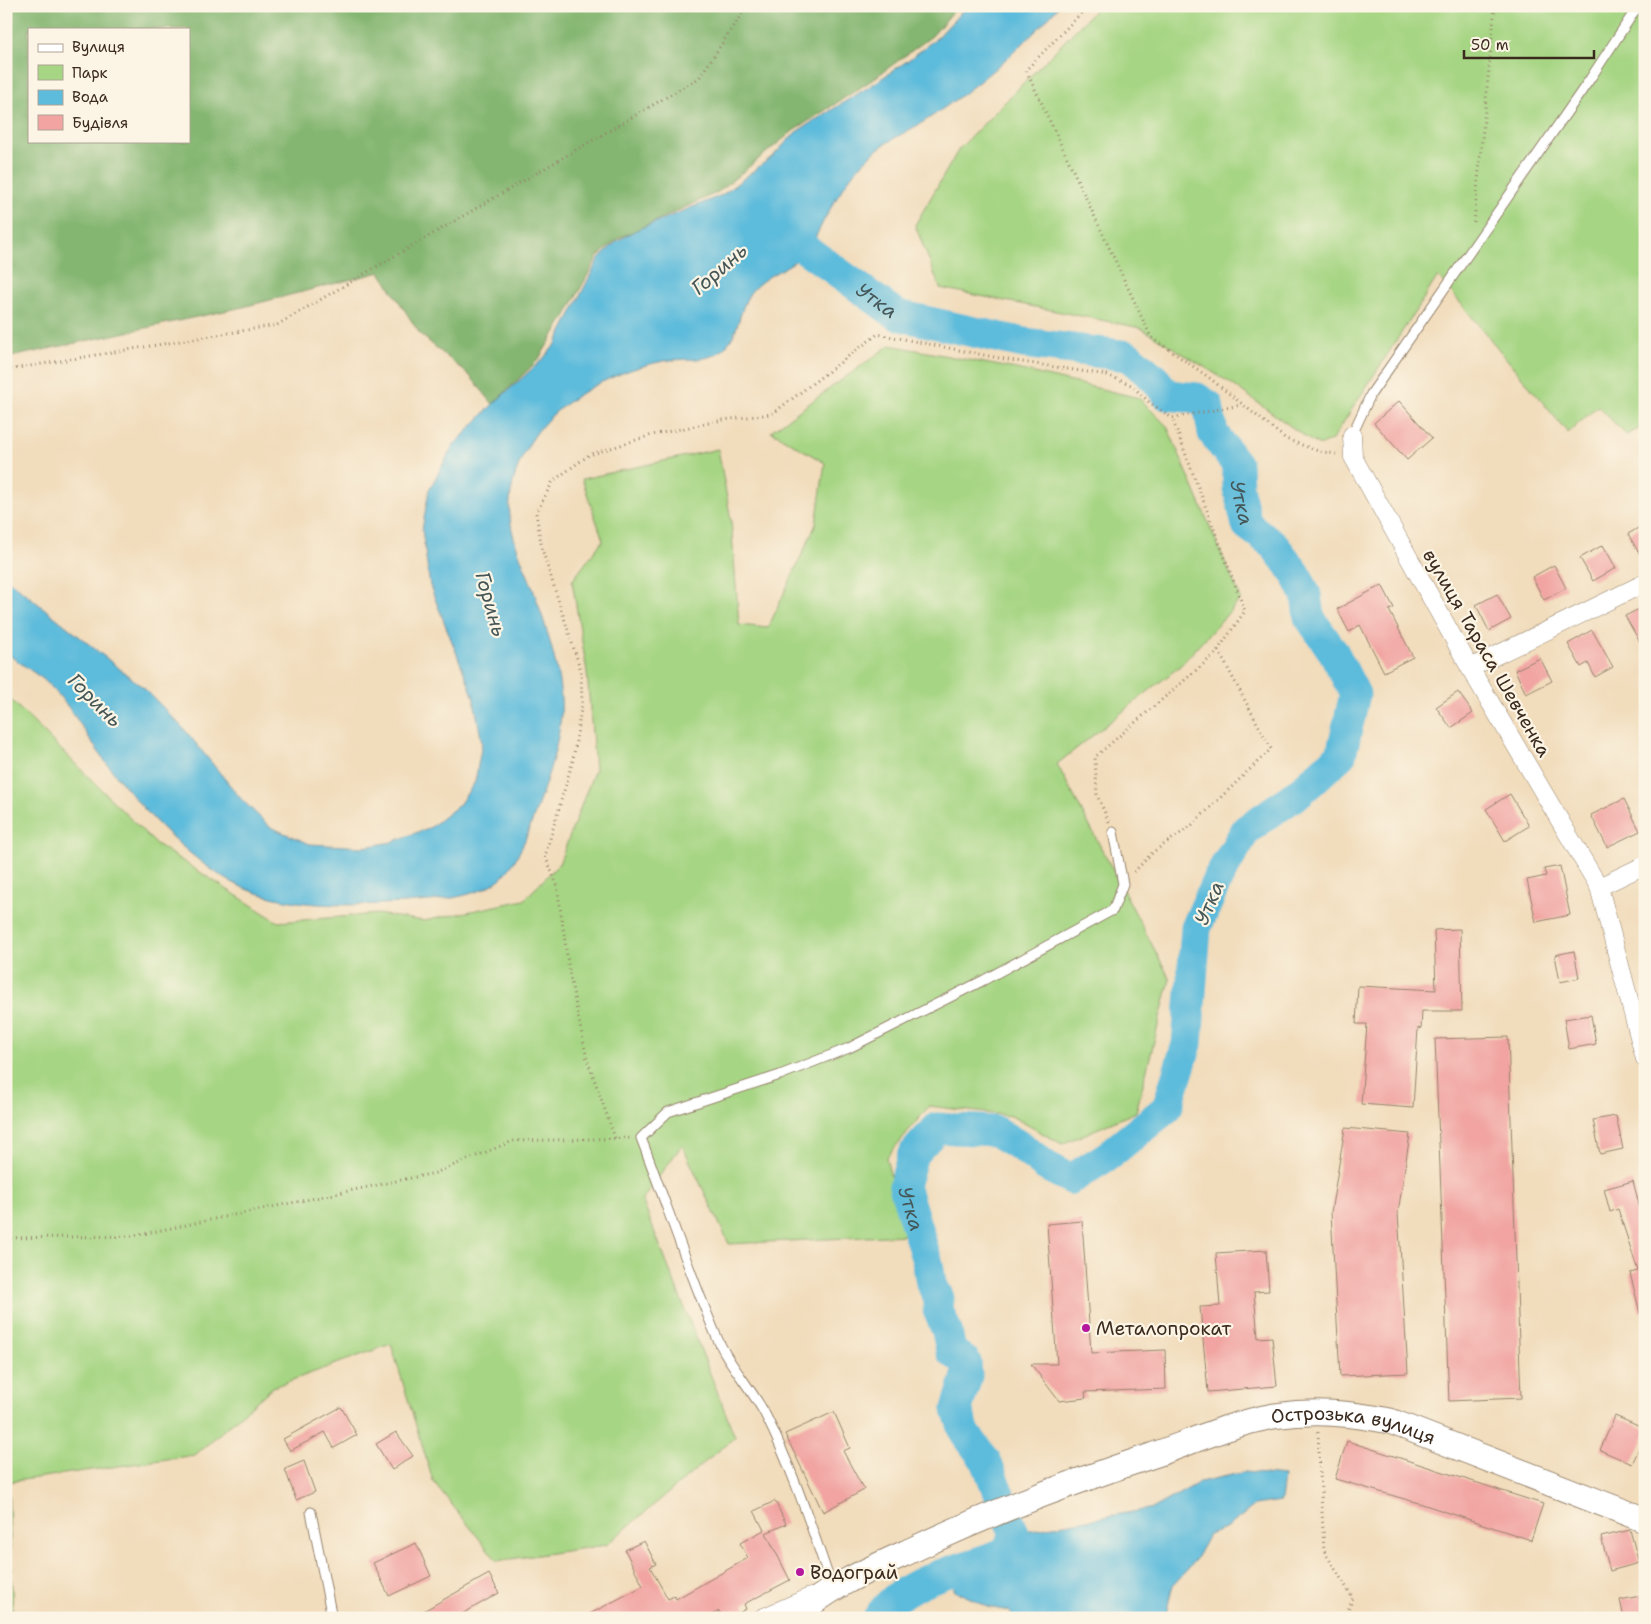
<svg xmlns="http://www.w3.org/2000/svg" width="1651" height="1624" viewBox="0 0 1651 1624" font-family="'Shantell Sans',sans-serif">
  <rect width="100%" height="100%" fill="#fcf5e5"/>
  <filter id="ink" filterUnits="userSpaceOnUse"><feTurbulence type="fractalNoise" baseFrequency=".02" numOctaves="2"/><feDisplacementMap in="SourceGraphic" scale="10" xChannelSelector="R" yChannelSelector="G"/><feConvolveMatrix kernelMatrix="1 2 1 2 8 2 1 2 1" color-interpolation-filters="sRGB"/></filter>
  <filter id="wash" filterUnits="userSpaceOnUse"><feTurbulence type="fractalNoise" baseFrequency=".0096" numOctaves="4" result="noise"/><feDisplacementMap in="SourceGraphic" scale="20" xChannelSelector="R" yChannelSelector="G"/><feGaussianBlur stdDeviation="1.12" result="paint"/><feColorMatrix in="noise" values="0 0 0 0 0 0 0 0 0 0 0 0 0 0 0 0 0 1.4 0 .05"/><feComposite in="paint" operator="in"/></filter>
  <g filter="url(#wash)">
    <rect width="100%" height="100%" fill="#f1dcbb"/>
    <path fill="#a6d583" stroke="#708050" d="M1099,6H1645V426L1626,435L1598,406L1568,433L1438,276L1332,440L1321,445L1311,441L1232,384L1141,328L940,288L915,225L959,149Z
      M890,345L1021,370L1139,398L1167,426L1241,599L1180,666L1057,764L1170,979L1136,1112L1062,1144L1011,1116L929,1106L886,1158L906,1235L729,1244L682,1145L642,1200L735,1437L606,1545L497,1561L433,1481L391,1344L273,1387L195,1455L8,1482L13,1618H6V695L156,844L278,922L377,914L424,921L524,900L559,864L595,769L587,672L572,581L603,540L582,479L718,449L731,520L739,625L768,628L816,524L825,463L771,431Z"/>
    <path fill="#84b671" stroke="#607048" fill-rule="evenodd" d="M6,6H958L932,36L869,82L793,131L718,192L619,238L598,256L565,317L538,360L493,404L470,376L420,334L380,272L243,307L6,358ZM29,29H189V141H29Z"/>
    <path fill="#5dbbdb" stroke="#4c727c" d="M967,6H1059C1021,49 978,85 931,117C912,130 888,139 871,155C851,172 837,197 824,220C819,230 814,242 806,251C791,269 764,274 750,293C738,311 740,334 723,349C706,364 685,357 664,361C620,369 561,397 535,435C522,454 512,477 510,501C507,530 522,560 532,586C544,621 558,661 561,698C564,735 545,785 533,819C526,838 518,860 504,875C483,898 434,901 404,903C343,906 275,910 221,876C175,846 135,802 102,757C84,731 67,700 43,679C31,670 18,662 6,653V578L145,689L184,729L242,800L270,827L310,844L364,847L392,842L431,827L459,805L475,782L482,743L473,695L430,586L422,530L429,490L453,446L493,404L542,360L556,344L599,258L616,242L634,231L722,195L773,156L796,132L872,85L907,61L938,37Z
      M1245,1472L1284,1476L1281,1501L1255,1505L1227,1528L1209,1535L1194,1562L1173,1585L1165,1618H1014L1009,1611L988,1607L954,1590L956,1558L1014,1533L1154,1508L1200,1482Z"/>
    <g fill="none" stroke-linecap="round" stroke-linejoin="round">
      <path stroke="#5dbbdb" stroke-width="31" id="s1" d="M769,230L807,250L897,315L1024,343L1128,356L1155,379L1167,395L1197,398L1208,405L1213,433L1237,465L1238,488L1247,525L1273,544L1296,574L1306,595L1309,617L1334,653L1355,694L1341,755L1300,792L1246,830L1218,878L1196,928L1187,1044L1167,1108L1109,1155L1071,1179L1046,1166L1023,1148L995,1131L937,1128L913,1154L904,1186L928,1264L931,1283L939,1298L938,1310L947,1331L951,1351L966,1362L967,1376L957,1409L965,1433L986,1461L1014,1533L1008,1550C965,1572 906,1574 878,1618"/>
    </g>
    <g id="blocks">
      <path fill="#f1a4a2" d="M1399,401L1432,438L1407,460L1374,423Z
        M1645,524V563L1628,534Z
        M1603,545L1616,568L1593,581L1580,558Z
        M1554,565L1566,588L1544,600L1532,577Z
        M1382,585L1394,608L1389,610L1413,657L1384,672L1360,625L1349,632L1337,609Z
        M1497,594L1511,619L1489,631L1476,605Z
        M1645,606V651L1625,616Z
        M1592,630L1613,667L1595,677L1588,663L1581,667L1568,644Z
        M1540,658L1552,681L1526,694L1515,670Z
        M1458,692L1473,713L1451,728L1436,707Z
        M1510,794L1529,826L1505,841L1486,809Z
        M1624,799L1640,831L1607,847L1591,815Z
        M1560,866L1570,915L1536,922L1527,880L1546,876L1544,869Z
        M1460,929L1462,1011H1422L1421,1029L1418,1028L1413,1108L1361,1104L1367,1024H1356L1358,986L1436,990L1434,930Z
        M1574,951L1579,978L1560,982L1555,955Z
        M1591,1015L1596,1044L1569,1049L1564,1019Z
        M1508,1037L1521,1398L1449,1401L1435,1039Z
        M1616,1116L1623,1149L1600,1154L1593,1120Z
        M1345,1128L1410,1134L1398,1213L1408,1373L1340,1376L1331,1212Z
        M1633,1181L1645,1228V1312L1640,1313L1630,1273L1638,1271L1618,1209L1610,1212L1604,1189Z
        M1082,1221L1091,1353L1165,1350L1166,1389L1085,1392L1086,1398L1059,1401L1031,1364H1057L1047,1224Z
        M1266,1250L1269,1291L1254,1292L1258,1338L1272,1337L1277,1386L1208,1392L1200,1307L1220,1306L1216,1253Z
        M341,1407L357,1435L334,1448L325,1432L290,1451L283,1439Z
        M834,1412L850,1448L843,1451L864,1490L823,1512L785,1434Z
        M1615,1416L1645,1429V1435L1632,1464L1600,1450Z
        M396,1432L413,1456L392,1470L376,1444Z
        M1347,1441L1543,1504L1531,1540L1422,1504L1335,1479Z
        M304,1461L315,1492L296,1500L285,1469Z
        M775,1501L786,1524L766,1533L790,1580L744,1604L746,1609L730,1618H723L719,1611L707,1618H582L643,1586L625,1550L644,1541L656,1564L650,1567L668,1599L674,1596L676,1599L748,1558L740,1543L764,1530L754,1511Z
        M1630,1530L1639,1563L1610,1571L1601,1537Z
        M416,1543L431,1576L389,1596L373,1563Z
        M489,1574L499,1593L455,1618H411Z
        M1645,1595V1618H1624L1620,1600Z"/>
    </g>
  </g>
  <g filter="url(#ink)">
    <use href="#blocks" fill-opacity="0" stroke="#96836c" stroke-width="1"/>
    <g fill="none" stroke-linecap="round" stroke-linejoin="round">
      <g stroke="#96836c" stroke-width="11">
        <path id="service" d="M1352,435L1371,394L1590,79L1638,6
          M311,1512L332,1618
          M832,1587C812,1529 793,1469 765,1414C750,1386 727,1363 715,1333C688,1269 666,1203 641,1138L668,1112L780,1075L849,1048L984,980L1113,910L1123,884L1113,832"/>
      </g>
      <g stroke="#96836c" stroke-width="19">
        <path id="minor" d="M1352,435L1353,457L1470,668L1599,887L1645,1059
          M1470,668L1645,583
          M1599,887L1645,865
          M762,1618L810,1597"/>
      </g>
      <g stroke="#96836c" stroke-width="27">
        <g id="secondary">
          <path id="s2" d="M794,1618C829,1586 870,1569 912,1550C990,1513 1069,1483 1151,1456C1191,1442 1233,1423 1274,1416C1316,1410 1349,1413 1390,1421L1645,1520"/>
        </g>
      </g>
      <path stroke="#96836c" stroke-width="3" stroke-dasharray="1 4" stroke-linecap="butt" d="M1088,6L1026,70L1151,337L1207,376L1286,439L1318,451L1336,454
        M1474,222L1495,6
        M6,370L277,325L699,78L747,6
        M1109,822L1097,795L1095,757L1215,654L1245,611L1172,418
        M1134,872L1153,852L1191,826L1271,749L1218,650
        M615,1138L587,1059L570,977L557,885L545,856L573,760L582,703L581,671L542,549L536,513L553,481L589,455L652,435L723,420L772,414L878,334L1009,360L1107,375L1131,385L1149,402L1172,418L1241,405
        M6,1238L133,1236L435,1173L513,1141L630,1138
        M1318,1432L1324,1551L1353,1598L1345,1618"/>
      <use href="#service" stroke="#fff" stroke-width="9"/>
      <use href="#minor" stroke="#fff" stroke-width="18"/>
      <use href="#secondary" stroke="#fff" stroke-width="25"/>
    </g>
  </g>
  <g fill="#b5179e" stroke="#fcf5e5" stroke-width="2">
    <circle cx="1086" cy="1328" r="5"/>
    <circle cx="800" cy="1572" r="5"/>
  </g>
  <g text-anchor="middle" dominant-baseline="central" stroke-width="4.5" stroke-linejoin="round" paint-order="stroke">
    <g font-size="19" fill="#3b2a1e" stroke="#fcf5e5">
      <text transform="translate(1487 653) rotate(60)">вулиця Тараса Шевченка</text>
      <text stroke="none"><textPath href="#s2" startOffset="604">Острозька вулиця</textPath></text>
    </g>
    <g font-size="19" fill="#3b2a1e" stroke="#fcf5e5" text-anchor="start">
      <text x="1096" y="1328">Металопрокат</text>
      <text x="810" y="1572">Водограй</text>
    </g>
    <g font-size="20" font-style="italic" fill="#455657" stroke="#fcf5e5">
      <text transform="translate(719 269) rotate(-41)">Горинь</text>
      <text stroke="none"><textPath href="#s1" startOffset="129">Утка</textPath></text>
      <text stroke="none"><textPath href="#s1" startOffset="594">Утка</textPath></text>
      <text transform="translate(491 604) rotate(74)">Горинь</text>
      <text transform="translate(95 700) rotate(45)">Горинь</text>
      <text transform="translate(1209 903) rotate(-67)">Утка</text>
      <text stroke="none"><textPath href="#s1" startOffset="1660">Утка</textPath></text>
    </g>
  </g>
  <rect width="1651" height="1624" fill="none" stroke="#fcf5e5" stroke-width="25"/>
  <rect x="28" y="28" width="162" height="115" fill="#fcf5e5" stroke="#afa495"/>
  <rect x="38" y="44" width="25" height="8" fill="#ffffff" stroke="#afa495"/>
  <text x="72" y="52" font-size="15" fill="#3b2a1e">Вулиця</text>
  <rect x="38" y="65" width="25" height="15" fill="#a6d583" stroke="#afa495"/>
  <text x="72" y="78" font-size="15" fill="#3b2a1e">Парк</text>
  <rect x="38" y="90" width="25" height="15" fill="#5dbbdb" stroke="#afa495"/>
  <text x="72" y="102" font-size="15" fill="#3b2a1e">Вода</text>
  <rect x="38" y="115" width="25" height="15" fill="#f1a4a2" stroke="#afa495"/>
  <text x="72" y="128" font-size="15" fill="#3b2a1e">Будівля</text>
  <path d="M1464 50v8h130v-8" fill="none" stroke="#3b2a1e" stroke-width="2.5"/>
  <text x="1471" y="50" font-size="15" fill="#3b2a1e" stroke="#fcf5e5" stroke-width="4" paint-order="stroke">50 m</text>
</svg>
